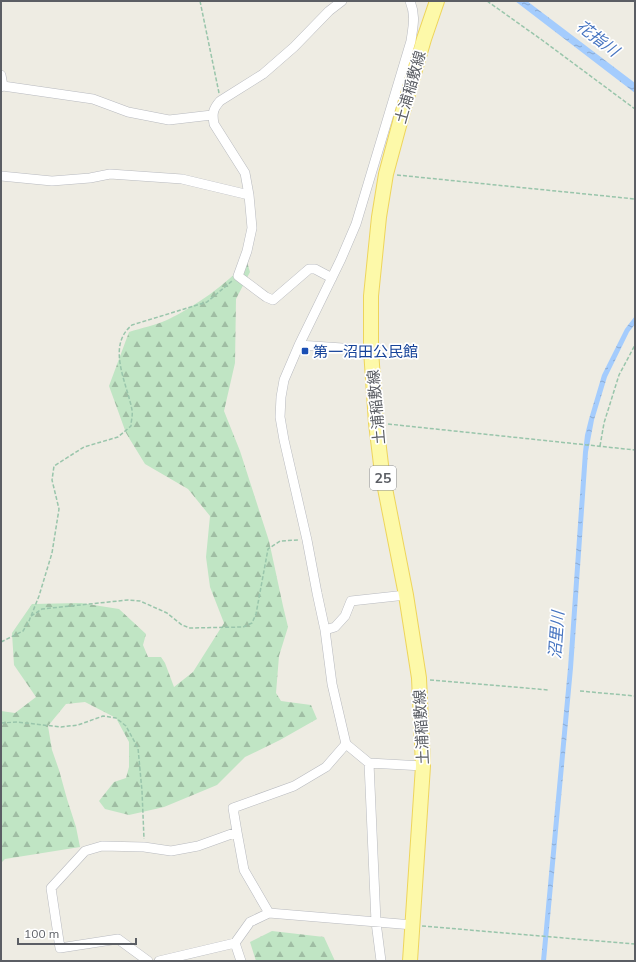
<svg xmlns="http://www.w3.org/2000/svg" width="636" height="962" viewBox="0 0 636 962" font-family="Mulish,'Noto Sans JP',sans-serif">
  <defs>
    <pattern id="forest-firs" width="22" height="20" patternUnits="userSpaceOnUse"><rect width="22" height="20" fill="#c0e5c4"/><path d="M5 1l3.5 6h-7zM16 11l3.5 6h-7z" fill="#9fbda3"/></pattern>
    <pattern id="water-ripples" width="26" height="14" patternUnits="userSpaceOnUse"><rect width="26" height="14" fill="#a4ccfd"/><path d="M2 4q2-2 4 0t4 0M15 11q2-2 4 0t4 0" fill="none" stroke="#89a9d0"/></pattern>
  </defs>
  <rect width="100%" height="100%" fill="#eeece3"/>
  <path fill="url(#forest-firs)" d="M247,262L250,272L236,299L235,363L224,411L240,451L269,541L283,606L288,627L279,656L276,693L281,701L311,705L317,719L280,740L245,757L217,785L164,807L129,815L105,809L99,801L114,782L126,778L129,767V742L116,718L85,702L66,704L48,726L52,750L59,770L67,799L76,827L80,847L5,859L1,863V711L15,713L36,697L14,665L12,633L32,604L81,603L119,609L146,634L143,645L148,657H161L165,663L174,687L193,672L224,623L210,587L206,557L210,516L188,489L145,464L126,433L109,386L129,332C141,328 156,325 167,320C196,306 225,285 247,262Z
    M272,931L324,937L335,961H256L250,942Z"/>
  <path fill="url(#water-ripples)" d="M515,1H527L635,83V93Z
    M635,316V324L629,332L607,377L594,420L588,452L573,668L546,961H541L568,668L583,452L585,435L589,419L602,375L625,329Z"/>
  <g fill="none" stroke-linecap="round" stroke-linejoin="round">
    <g stroke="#b8babf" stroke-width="10">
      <path id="street" d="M1,75L3,86
        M1,87L3,86L93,99L128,112L169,120L212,115
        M1,176L52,181L90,178L110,174L182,179L249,195L252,228L247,251L238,276L266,297L273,300L309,269H315L332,278
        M249,195L245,173L214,124C212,113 213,109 220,101L263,74L294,47L329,11L342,1
        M299,345L371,350
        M325,630L335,627L345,616L351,601L406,595
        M369,763L423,766
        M269,913L244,870L237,832L233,808L294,786L326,767L346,744
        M235,943L241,961
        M148,961L118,939L60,948L51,888L85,851L102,846L144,847L171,851L198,846L237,832
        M159,961L235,943L250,922L269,913L413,925
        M381,961L376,922L369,763L346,744L332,684L325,630L317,593L307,540L284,440L280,417L281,397L284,380L299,345L341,259L356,224L411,41C413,26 416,16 410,1"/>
    </g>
    <g stroke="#eed55b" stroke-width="16">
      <path id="primary" d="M410,961L423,766L419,678L406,595L382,473L376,423L371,350V296L379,217L386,174L403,111L424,39L437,1"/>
    </g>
    <path stroke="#99c5ab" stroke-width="1.5" stroke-dasharray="4 2" stroke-linecap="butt" d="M200,1L219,93
      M487,1L542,40L635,109
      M397,175L635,199
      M388,424L635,450
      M600,446L604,423L619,375L635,345
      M31,616L42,609L128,600L140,601L167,613L182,625L190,628L243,627L252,623L256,614L268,549L280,541L299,540
      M1,642L23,631L29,621L39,596L52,553L59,509L52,480L54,466L84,447L118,437L131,426C131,421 133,415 132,410C127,383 106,346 132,325L207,302L232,281
      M430,680L549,690
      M580,691L635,696
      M1,723L17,722L61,727L78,725L103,716L116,718L126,726L138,748L142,791L144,839
      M422,926L635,944"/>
    <use href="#street" stroke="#fff" stroke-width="9"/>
    <use href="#primary" stroke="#fdf9a9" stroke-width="14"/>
  </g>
  <rect fill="#1a4fb4" stroke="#fff" stroke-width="1.5" x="301" y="347" width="8" height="8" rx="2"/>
  <g text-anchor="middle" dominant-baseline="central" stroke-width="3.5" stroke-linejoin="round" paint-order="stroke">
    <rect fill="#fff" stroke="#8c8e92" stroke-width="1" x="370" y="466" width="26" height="24" rx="3"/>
    <g font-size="14" font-weight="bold" fill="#5b5e64">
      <text x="383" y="478">25</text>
    </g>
    <g font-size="15" fill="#5b5e64" stroke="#fff">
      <text transform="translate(410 87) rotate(-74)">土浦稲敷線</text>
      <text transform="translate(376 407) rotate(-95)">土浦稲敷線</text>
      <text transform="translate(421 727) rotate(-93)">土浦稲敷線</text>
    </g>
    <g font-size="15" fill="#164399" stroke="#fff" text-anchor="start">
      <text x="313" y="351">第一沼田公民館</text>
    </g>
    <g font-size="16" font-style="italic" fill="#4674c0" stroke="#fff">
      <text transform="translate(598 38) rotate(37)">花指川</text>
      <text transform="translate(556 635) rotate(-86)">沼里川</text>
    </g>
  </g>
  <rect width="636" height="962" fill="none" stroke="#5b5e64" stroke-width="4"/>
  <path d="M18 938v6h118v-6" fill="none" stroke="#5b5e64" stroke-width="2"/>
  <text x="24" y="938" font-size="12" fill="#5b5e64" stroke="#ffffff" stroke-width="3" paint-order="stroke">100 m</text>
</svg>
